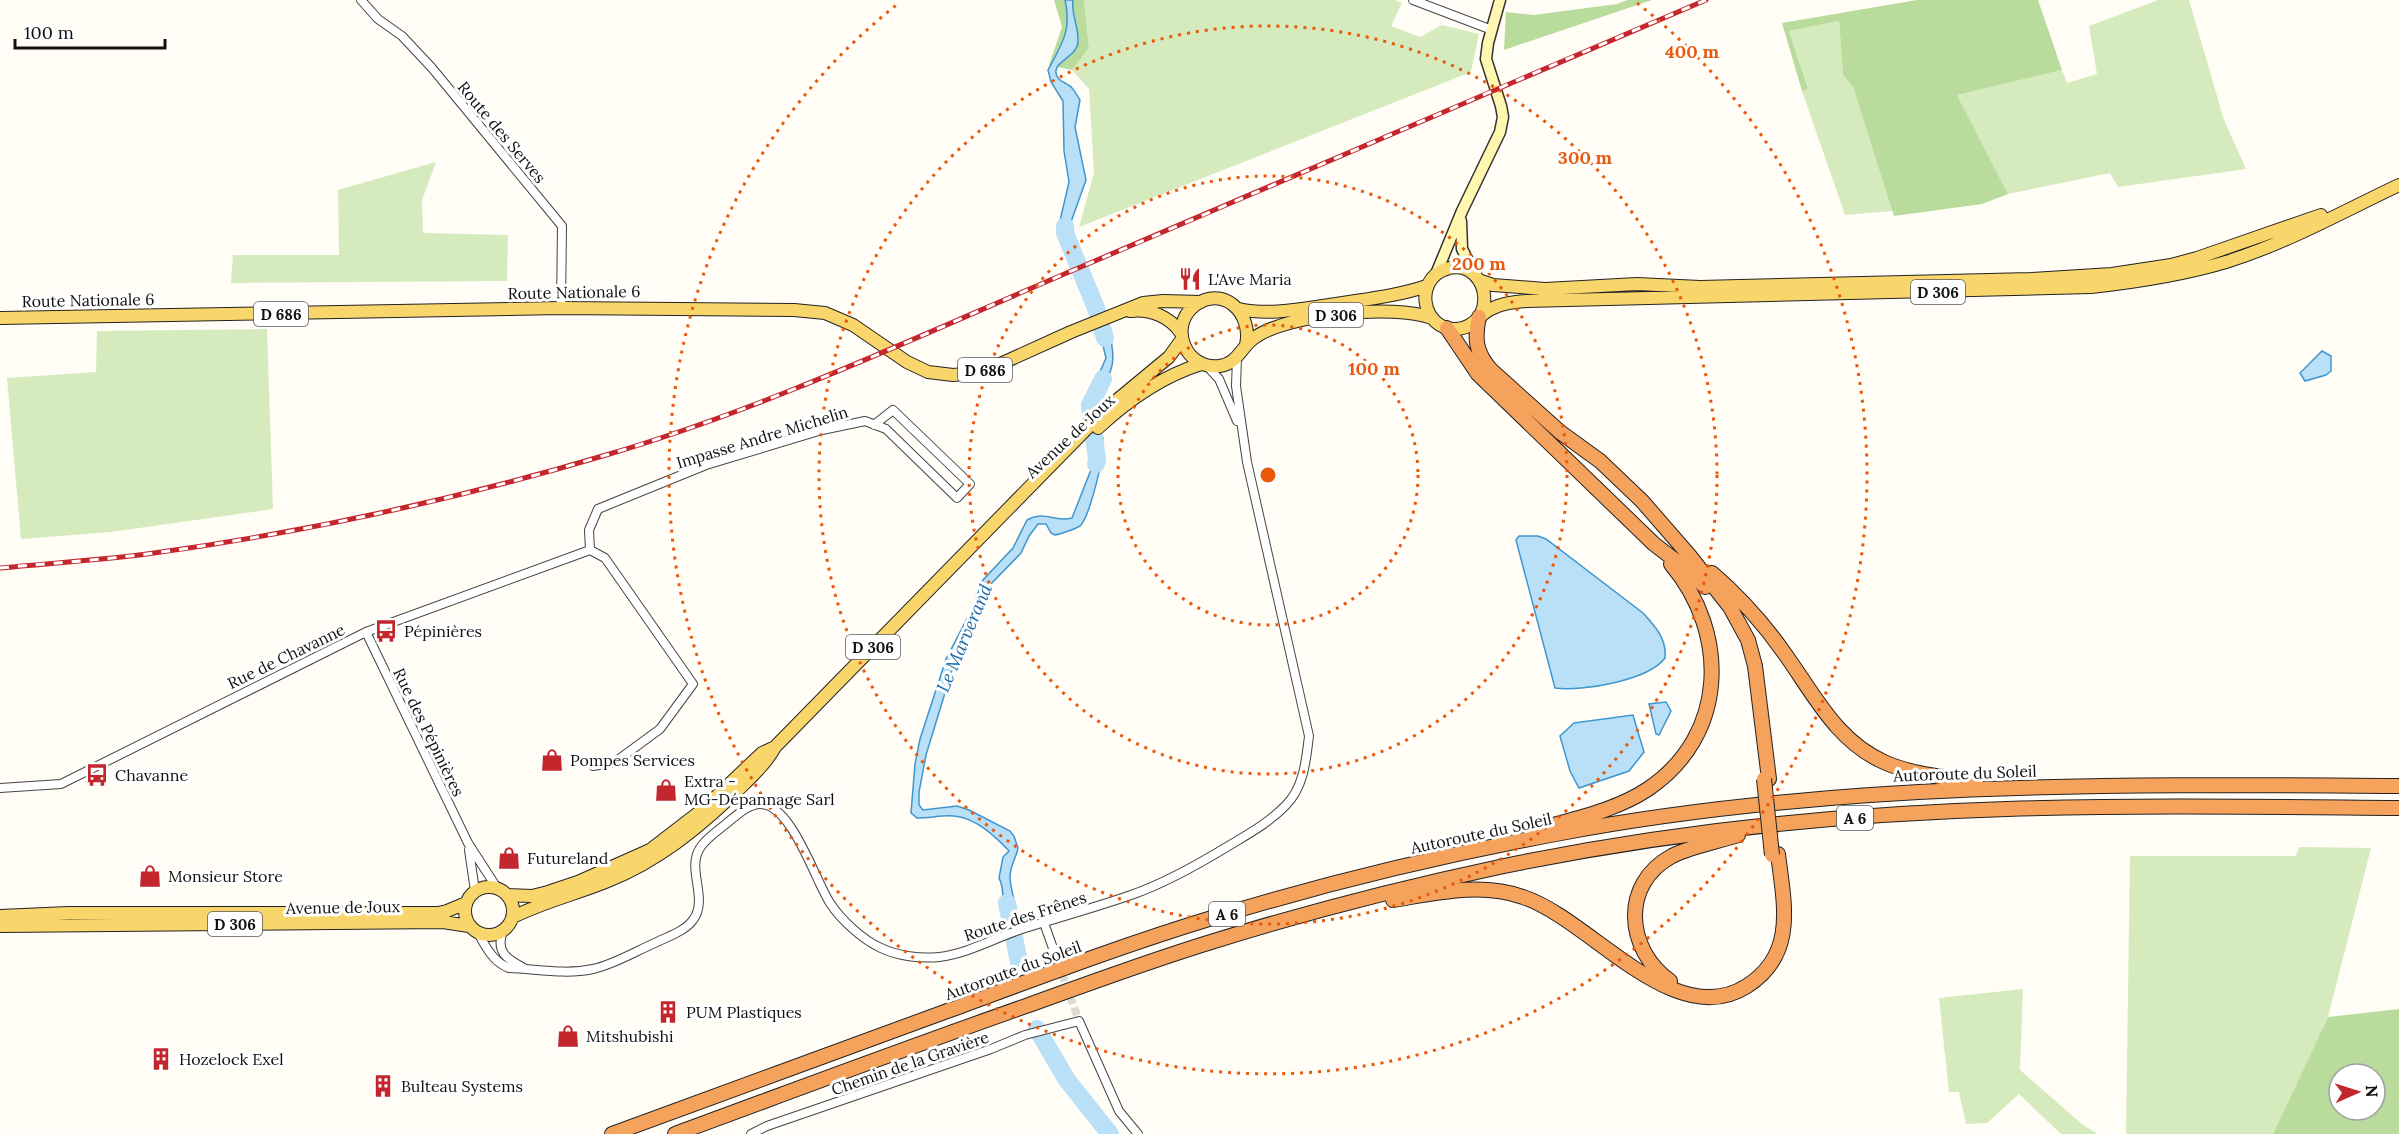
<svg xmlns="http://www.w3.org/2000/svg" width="2399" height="1134" viewBox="0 0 2399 1134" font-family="Lora,serif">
  <rect width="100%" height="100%" fill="#fffdf5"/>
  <path fill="#d5ebbd" d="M1084,0H1395L1402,3L1391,26L1420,37L1442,25L1479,34L1471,72L1079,227L1094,173L1089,89L1072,70L1089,48Z
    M2158,0H2189L2224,120L2246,169L2118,187L2110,173L2008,194L1957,95L2062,70L2067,83L2097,74L2089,26Z
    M1839,21L1843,75L1853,87L1893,211L1845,215L1802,91L1808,87L1789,31Z
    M436,162L422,200L423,233L508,235L507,281L231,283L233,255H339L338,190Z
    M267,329L273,509L111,532L21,539L7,378L96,372L97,331Z
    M2299,847L2371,848L2328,1017L2273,1134H2126L2130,856H2296Z
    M2023,989L2020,1070L2083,1125L2098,1134H2061L2019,1094L1987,1123L1966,1124L1959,1092H1949L1939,998Z"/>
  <path fill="#b9dc9c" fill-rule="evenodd" d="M1054,0H1084L1089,48L1072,70L1049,65L1062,27Z
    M1627,0H1652L1504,50L1506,12L1534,15L1617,4Z
    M1917,0H2038L2062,70L1957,95L2008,194L1982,204L1894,216L1853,87L1843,75L1839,21L1789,31L1808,88L1802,91L1782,23Z
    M2399,1009V1134H2273L2328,1017ZM2339,1074H2375V1110H2339Z"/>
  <path fill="#b9e0f7" stroke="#3f96cf" stroke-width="1.5" d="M1065,0H1073C1071,15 1079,27 1078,42C1077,58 1050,62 1057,76C1059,82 1068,83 1072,88C1075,91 1077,96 1080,100L1075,127L1086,180L1071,222L1070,236L1075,248L1065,252L1059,225L1069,182L1064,151L1063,101L1051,82L1048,70C1062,44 1072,30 1065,0Z
    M1109,326C1115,365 1116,363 1097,399L1095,402L1091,401V392L1106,358L1099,329Z
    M2322,351L2331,356V371L2326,375L2305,381L2300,373Z
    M1101,437L1103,438C1101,446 1102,454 1101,462C1099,474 1089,516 1081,525C1079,528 1060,534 1055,535L1051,533L1046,524H1038L1029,536L1021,553L991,584L978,617L956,657L926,755L919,792V805L923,810L957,806L969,810L1010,831L1014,836L1018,848C1016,859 1010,865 1010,877C1010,892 1021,912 1012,926C997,917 1008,893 999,878L1003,857L1009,851C995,836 976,818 954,816C943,815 929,818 917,818L911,813L915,764L920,739L946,659L972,609L983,580L1013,548L1027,520C1045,510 1054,523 1072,518L1094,462L1088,449Z
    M1519,536H1538L1546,539L1643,613C1655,626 1667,639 1665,658C1649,680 1582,692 1555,688L1516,540Z
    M1666,702L1671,711L1659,735L1656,734L1649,704Z
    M1633,715L1644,752L1629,771L1579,788L1570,771L1560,736L1574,723Z"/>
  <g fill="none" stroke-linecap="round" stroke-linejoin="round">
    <path stroke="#b9e0f7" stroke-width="18" d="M1065,226V233L1096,308L1105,338
      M1096,464L1097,460L1090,405L1103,379
      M1007,903L1019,962
      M1037,1029L1067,1080L1110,1134"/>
    <path stroke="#dbdad3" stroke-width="8" stroke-dasharray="8 4" stroke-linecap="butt" d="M1054,951L1079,1021"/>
    <g stroke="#444" stroke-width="10">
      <path id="street" d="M361,0L378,19L402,36L432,68L562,226L561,308
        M1413,0L1492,30
        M1207,366L1219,379L1237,421
        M590,550L589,530L598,509L706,465L822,430L865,421L886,429L957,498L970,484L893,410L874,425
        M590,550L605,558L693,684L660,729L615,762L593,766
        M366,632L468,843L497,888
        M0,788L61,784L366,632L590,550
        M469,850L475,891
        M1044,923L1054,951
        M503,931C495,952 507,959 524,968
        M478,933C486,947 493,962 509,968C537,969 565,975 593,969C615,964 636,951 657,942C669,936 685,931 693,920C709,899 686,869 700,848C706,838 719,830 727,823C736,816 747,805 759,804C791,802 815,880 830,903C841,920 863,940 881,948C898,956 920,959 939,957C966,954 993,939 1019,930C1056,918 1094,908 1131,895C1166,883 1199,864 1230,845C1250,833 1270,822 1286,805C1304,787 1306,760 1309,736L1247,462L1236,386L1237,358
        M751,1134L767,1126L991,1049L1025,1035L1079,1021L1119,1111L1138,1134"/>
    </g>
    <g stroke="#333" stroke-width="13">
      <path id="secondary" d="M1461,221L1462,249L1476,276
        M1436,274L1462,211L1500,132L1503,117L1501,106L1486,59L1488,43L1500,0"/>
    </g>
    <g stroke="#222" stroke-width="14">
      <path id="primary" d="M1481,281L1493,285L1545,289L1637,284L1700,287L2031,279L2112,274L2171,265L2197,258L2321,215
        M1239,309C1271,316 1304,308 1336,304C1367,299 1397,296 1427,286
        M1130,311C1150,308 1170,317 1181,333
        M1481,314C1492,290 1474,260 1446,269C1413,280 1422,330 1456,329C1472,329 1479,315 1491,309C1502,303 1515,302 1527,301L2091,287C2137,282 2182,275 2226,262C2287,243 2342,212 2399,185
        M0,318L561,308L794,310L825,313L853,325L907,362L928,372L953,375L975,373L996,366L1071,332L1143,303L1163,301L1201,302
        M1246,345C1253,313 1223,284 1194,306C1168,327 1186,370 1219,366C1239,364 1241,345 1257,336C1291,314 1393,304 1432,318
        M1098,428C1128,400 1163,376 1201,364
        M465 911a24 24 0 1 1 48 0a24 24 0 1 1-48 0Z
        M507,895L532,896L548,892L578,882L650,850L702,810L762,753L775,747
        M0,916L68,913H438L447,911L466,903
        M513,917C543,902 576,894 608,881C658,861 697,829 736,792C751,777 765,765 775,747L1105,410L1169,357L1182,339
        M0,926L443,922L469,926"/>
    </g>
    <g stroke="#222" stroke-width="16">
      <path id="highway" d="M1479,317C1474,339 1476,353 1491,370L1560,432L1600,461L1642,501L1689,555L1730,607L1748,640L1755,666L1769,779
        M1447,328L1478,374L1654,544L1693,574L1705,587
        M1712,573C1740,597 1764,624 1785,654C1815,696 1837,742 1886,763C1914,775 1946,777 1976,782
        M1536,830C1573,819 1615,811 1648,789C1728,735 1729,633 1671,564
        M1393,900C1436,893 1481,882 1523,897C1590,919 1674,1033 1747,986C1797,954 1784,904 1778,854
        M1670,981C1626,950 1620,884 1672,856C1692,846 1717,842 1738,835
        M612,1134C725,1093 837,1051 950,1010C1037,978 1123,945 1212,918C1326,883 1443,855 1561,833C1838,781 2119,784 2399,786
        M675,1134C792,1091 909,1047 1026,1006C1087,984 1149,961 1211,942C1307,912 1405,887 1504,866C1669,832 1839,814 2007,809C2138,805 2269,807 2399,808"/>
    </g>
    <use href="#street" stroke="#fff" stroke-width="8"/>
    <use href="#secondary" stroke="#fff6b0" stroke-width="10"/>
    <use href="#primary" stroke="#f9d66b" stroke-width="12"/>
    <use href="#highway" stroke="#f5a25d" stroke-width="14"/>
    <g stroke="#c4262e" stroke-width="5">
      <path id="rail" d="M0,568C51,563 103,560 154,553C307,532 458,499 606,455C763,409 912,339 1062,275C1277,184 1491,91 1706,0"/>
    </g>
    <use href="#rail" stroke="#fff" stroke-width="3" stroke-dasharray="9" stroke-linecap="butt"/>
    <g stroke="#222" stroke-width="16" stroke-linecap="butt">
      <path id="highway-bridge" d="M1764,779L1772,855"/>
    </g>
    <use href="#highway-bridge" stroke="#f5a25d" stroke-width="14"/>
  </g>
  <g fill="none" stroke="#e8590c" stroke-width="3" stroke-dasharray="3 6">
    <circle cx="1268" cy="475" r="150"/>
    <circle cx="1268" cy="475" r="299"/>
    <circle cx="1268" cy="475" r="449"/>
    <path d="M1637 3A599 599 0 1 1 899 3"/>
  </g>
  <defs>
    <g id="restaurant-bare" transform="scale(1.8)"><path d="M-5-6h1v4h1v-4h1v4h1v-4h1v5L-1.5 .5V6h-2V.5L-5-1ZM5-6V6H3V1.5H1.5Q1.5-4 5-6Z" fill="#c4262e" stroke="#fff" stroke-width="2.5" paint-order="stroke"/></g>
    <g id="bus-bare" transform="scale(1.8)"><path d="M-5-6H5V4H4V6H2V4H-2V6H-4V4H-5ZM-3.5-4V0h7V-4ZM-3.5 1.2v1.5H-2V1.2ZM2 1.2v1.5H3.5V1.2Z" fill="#c4262e" stroke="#fff" stroke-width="2.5" paint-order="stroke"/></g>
    <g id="shop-bare" transform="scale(1.8)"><path d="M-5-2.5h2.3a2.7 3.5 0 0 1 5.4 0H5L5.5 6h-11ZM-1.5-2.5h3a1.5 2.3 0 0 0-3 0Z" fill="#c4262e" stroke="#fff" stroke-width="2.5" paint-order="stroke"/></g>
    <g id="building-bare" transform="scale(1.8)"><path d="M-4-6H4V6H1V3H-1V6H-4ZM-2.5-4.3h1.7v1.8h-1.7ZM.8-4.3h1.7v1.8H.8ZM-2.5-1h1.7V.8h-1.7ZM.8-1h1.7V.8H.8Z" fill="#c4262e" stroke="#fff" stroke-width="2.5" paint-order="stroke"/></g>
  </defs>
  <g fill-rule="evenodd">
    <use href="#restaurant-bare" x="1190" y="279"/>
    <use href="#bus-bare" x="386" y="631"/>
    <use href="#shop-bare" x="552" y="760"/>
    <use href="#bus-bare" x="97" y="775"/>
    <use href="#shop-bare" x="666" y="790"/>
    <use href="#shop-bare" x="509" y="858"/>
    <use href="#shop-bare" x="150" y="876"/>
    <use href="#building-bare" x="668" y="1012"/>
    <use href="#shop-bare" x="568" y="1036"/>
    <use href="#building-bare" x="161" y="1059"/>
    <use href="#building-bare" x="383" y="1086"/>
  </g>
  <g text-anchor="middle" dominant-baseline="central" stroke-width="6" stroke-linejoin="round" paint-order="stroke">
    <g fill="#fff" stroke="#585858" stroke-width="1.5">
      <rect x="1911" y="280" width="54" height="24" rx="4.5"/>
      <rect x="254" y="302" width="54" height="24" rx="4.5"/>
      <rect x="1309" y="303" width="54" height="24" rx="4.5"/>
      <rect x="958" y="358" width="54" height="24" rx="4.5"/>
      <rect x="846" y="635" width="54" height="24" rx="4.5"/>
      <rect x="1837" y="806" width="36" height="24" rx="4.5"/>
      <rect x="1209" y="902" width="36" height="24" rx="4.5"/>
      <rect x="208" y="912" width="54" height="24" rx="4.5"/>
    </g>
    <g font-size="15" font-weight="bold" fill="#111">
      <text x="1938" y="292">D 306</text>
      <text x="281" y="314">D 686</text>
      <text x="1336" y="315">D 306</text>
      <text x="985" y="370">D 686</text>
      <text x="873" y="647">D 306</text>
      <text x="1855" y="818">A 6</text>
      <text x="1227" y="914">A 6</text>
      <text x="235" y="924">D 306</text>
    </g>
    <g font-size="16" fill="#111" stroke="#fff">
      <text transform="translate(502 132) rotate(50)">Route des Serves</text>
      <text transform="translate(574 292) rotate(-1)">Route Nationale 6</text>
      <text transform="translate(88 300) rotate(-1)">Route Nationale 6</text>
      <text transform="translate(1070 436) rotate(-43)">Avenue de Joux</text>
      <text transform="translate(762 437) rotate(-17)">Impasse Andre Michelin</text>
      <text transform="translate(286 656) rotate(-26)">Rue de Chavanne</text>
      <text transform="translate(429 732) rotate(64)">Rue des Pépinières</text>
      <text transform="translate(1965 773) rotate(-2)">Autoroute du Soleil</text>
      <text transform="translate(1481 833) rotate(-12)">Autoroute du Soleil</text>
      <text transform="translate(343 907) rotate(-1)">Avenue de Joux</text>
      <text transform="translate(1025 916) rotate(-18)">Route des Frênes</text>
      <text transform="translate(1013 970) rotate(-20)">Autoroute du Soleil</text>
      <text transform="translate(910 1063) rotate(-19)">Chemin de la Gravière</text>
    </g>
    <g font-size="16" fill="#111" stroke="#fff" text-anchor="start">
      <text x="1208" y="279">L'Ave Maria</text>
      <text x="404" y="631">Pépinières</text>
      <text x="570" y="760">Pompes Services</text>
      <text x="115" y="775">Chavanne</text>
      <text x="684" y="781">Extra -<tspan x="684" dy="18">MG-Dépannage Sarl</tspan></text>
      <text x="527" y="858">Futureland</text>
      <text x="168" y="876">Monsieur Store</text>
      <text x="686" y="1012">PUM Plastiques</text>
      <text x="586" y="1036">Mitshubishi</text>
      <text x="179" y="1059">Hozelock Exel</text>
      <text x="401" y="1086">Bulteau Systems</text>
    </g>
    <g font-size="18" font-style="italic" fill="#1768a6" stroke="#fff">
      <text transform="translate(964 638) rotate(-67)">Le Marverand</text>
    </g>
  </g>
  <circle cx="1268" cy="475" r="9" fill="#e8590c" stroke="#fff" stroke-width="3"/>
  <g font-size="18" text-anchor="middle" font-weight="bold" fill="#e8590c" stroke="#fff" stroke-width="6" stroke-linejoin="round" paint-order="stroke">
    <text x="1692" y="58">400 m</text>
    <text x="1585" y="164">300 m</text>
    <text x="1479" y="270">200 m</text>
    <text x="1374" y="375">100 m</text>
  </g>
  <g transform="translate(2357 1092) rotate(87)"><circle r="28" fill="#ffffff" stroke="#a0a0a0" stroke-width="1.5"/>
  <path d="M0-4.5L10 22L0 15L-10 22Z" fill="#c4262e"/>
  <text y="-9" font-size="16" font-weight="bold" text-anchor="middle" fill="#111111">N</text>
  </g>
  <path d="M15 39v9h150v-9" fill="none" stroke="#111111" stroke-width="3"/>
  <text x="24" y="39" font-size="18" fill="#111111" stroke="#ffffff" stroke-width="4.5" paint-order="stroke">100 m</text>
</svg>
